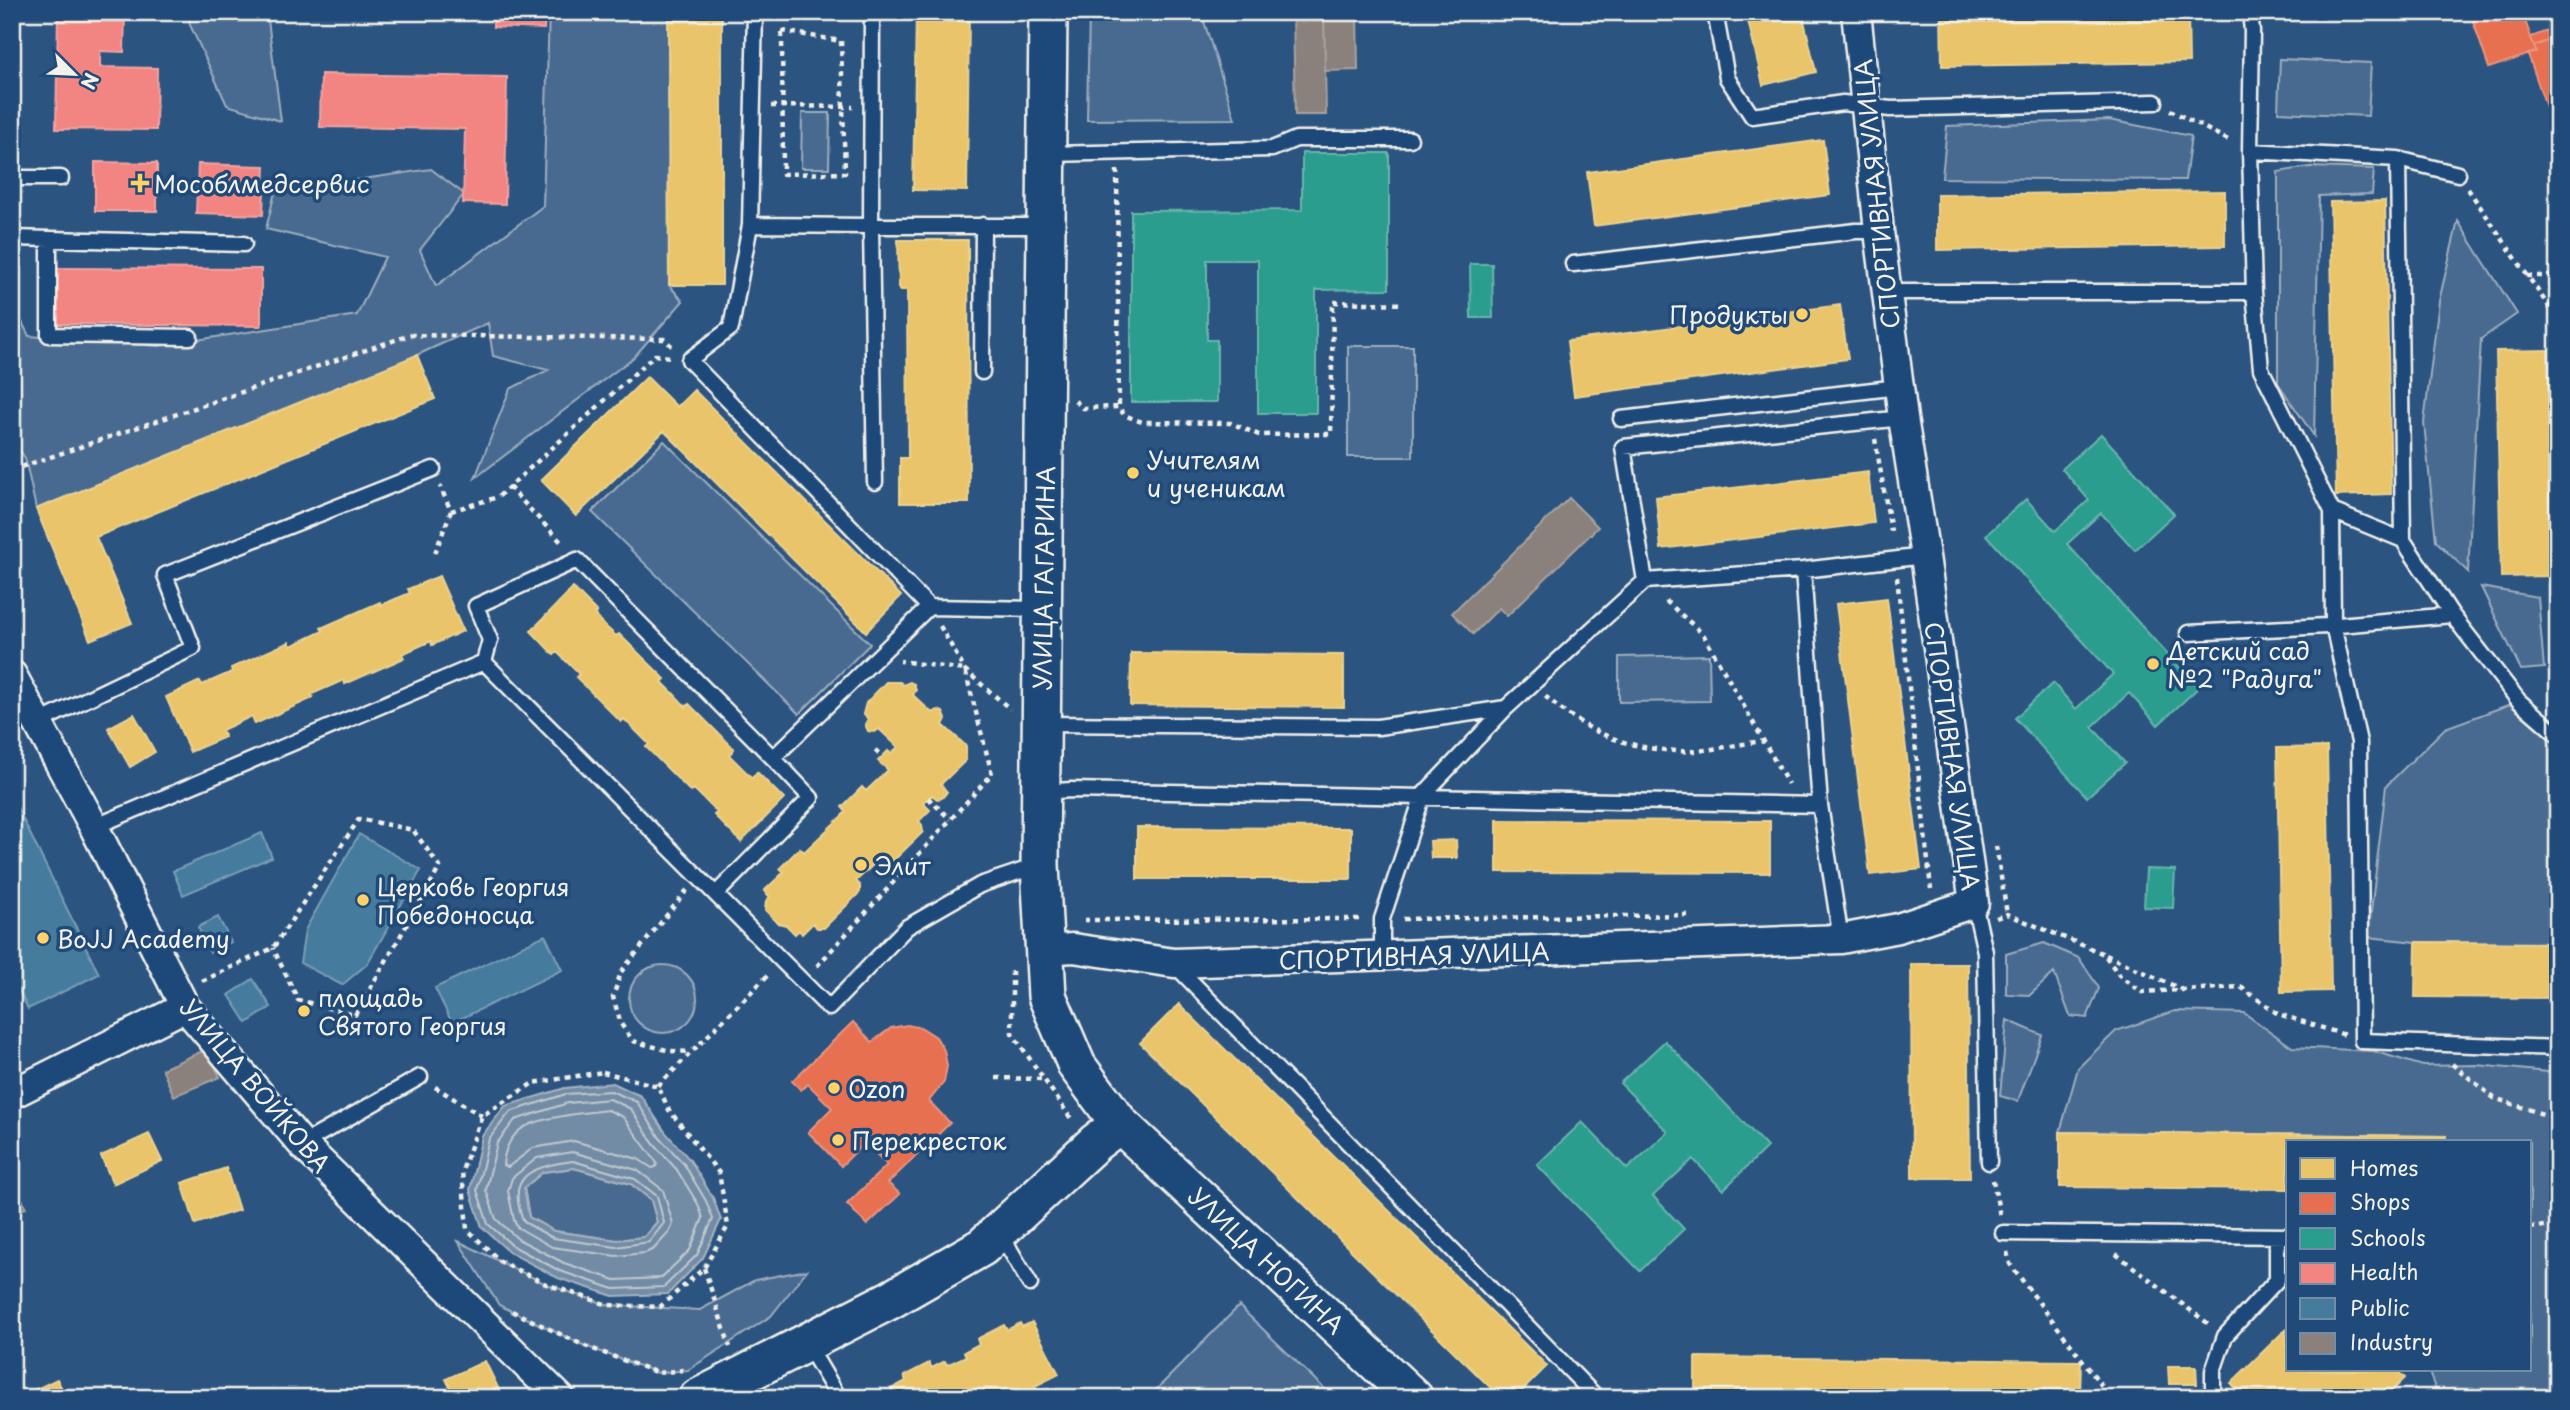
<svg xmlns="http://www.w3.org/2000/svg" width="2570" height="1410" viewBox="0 0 2570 1410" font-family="'Playpen Sans',sans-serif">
  <rect width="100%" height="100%" fill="#2c5481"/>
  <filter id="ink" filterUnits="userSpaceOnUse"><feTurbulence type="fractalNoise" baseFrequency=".0143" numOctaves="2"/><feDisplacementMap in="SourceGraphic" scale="14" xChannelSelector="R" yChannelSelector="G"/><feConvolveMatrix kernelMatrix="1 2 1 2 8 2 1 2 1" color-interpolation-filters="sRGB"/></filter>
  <g filter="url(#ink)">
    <path fill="#496b90" stroke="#9eaebc" stroke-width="2" d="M188,12H267L281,121L227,105L190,25Z
      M549,12H668L669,285L683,301L634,357L475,478L510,389L548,370L493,356L488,323L417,355L36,509L25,458L12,440V302L29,336L158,346L357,315L385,257L266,229L275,192L431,169L464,194L420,250L436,286L543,206Z
      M1089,12H1201L1235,119L1087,120Z
      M2280,59L2371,63L2368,116L2278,112Z
      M802,113H830L829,168H801Z
      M2109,120L2191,136L2185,180L1942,178L1947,126Z
      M2309,167L2374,169L2372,194L2319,196L2314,436L2278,383V172Z
      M2458,221L2517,314L2481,339L2468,572L2436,541L2424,423L2439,301Z
      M1348,346H1413V457H1348Z
      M664,441L870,644L799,714L592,512Z
      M2481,587L2538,597L2544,668L2521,670Z
      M1709,655L1710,701L1619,702V657Z
      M2519,701L2558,735V943L2416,942L2368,937L2386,786L2445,728Z
      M2044,943L2079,958L2099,988L2087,1018L2070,1016L2054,973L2030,995L2006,994V954Z
      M629 999a34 34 0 1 1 68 0a34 34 0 1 1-68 0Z
      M2175,1011L2244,1013L2292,1047L2373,1051L2423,1066L2477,1065L2548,1072L2558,1077V1398H2439L2428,1370H2530V1142H2445V1136L2060,1132L2078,1068L2116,1031Z
      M2007,1020L2042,1035L2018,1101L2000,1096Z
      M574,1168L631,1184L651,1200L657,1222L644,1237L617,1240L554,1231L529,1217L524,1188L543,1172Z
      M458,1241L546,1284L608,1305L700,1310L755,1280L807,1270L771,1316L688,1370L658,1373L585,1346L499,1305Z
      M1239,1306L1334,1398H1148Z"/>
    <path fill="#738ca6" stroke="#a7b4c0" stroke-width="2" fill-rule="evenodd" d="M613,1083L641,1096L666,1133L690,1160L713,1198L721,1220L703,1258L668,1294L613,1296L558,1278L509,1252L482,1227L470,1190L482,1136L505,1106L565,1088ZM574,1168L631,1184L651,1200L657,1222L644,1237L617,1240L554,1231L529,1217L524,1188L543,1172Z"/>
    <path fill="#e9c46a" stroke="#ecd290" stroke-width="2" d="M668,12H722V285H669Z
      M916,12H969L967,191L913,190Z
      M1746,12H1802L1816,72L1763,85Z
      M2061,12H2188L2189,62L1942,66L1941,14Z
      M1823,140L1830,195L1594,226L1587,172Z
      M2225,191V246L1937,250V195Z
      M2385,201L2391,494L2336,496L2330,202Z
      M898,240H968L969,503H900V458H908L907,290H899Z
      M1840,305L1848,359L1574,396L1567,341Z
      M2548,350L2552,576L2501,577L2496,351Z
      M417,355L435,399L96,537L132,623L90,640L36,509Z
      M647,377L677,407L694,390L901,596L866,632L664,431L576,516L541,480Z
      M1868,472L1874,523L1661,549L1656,497Z
      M439,576L463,631L432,645L431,641L402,654L404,658L345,684L344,680L312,694L313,698L255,724L252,716L222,730L225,737L190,752L166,697L200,681L202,685L232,672L231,668L289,642L291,646L323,631L321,628L380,602L381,605L410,593L408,589Z
      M573,588L597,612L594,614L605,626L616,636L619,634L665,679L662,682L674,694L686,707L689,704L734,749L729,755L752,778L757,772L784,799L741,842L714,815L717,812L694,789L691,792L646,747L649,744L624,719L621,722L576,677L579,674L557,652L554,655L531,631Z
      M1887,598L1921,869L1870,875L1836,604Z
      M1131,653L1344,655V707L1130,705Z
      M886,682H900L903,685L910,682L914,684L916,690L913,695L932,713L938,710L943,712L946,719L943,725L966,746V760L941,784L947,792L942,798L937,799L932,795L923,803L930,810L919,821L922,825L923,832L886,868L880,867L875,863L856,881L860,885V892L824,928H817L813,923L802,934L799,930L795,934L786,925L778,923L765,910L766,901L770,897L764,891L784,872L780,868L800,848L804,852L846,812L842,807L862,787L866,791L888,770L878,761L888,751L891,754L898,747L879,729L875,732L868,731L865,724L868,719L863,714L866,703Z
      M134,714L155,752L130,767L108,728Z
      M2327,747L2331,991L2281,992L2277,748Z
      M1497,820L1770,821V873L1497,872Z
      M1137,827L1351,828V879H1137Z
      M1456,840L1457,858H1431L1430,841Z
      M2416,942L2558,943V998L2415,997Z
      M1911,964H1968L1970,1178H1912Z
      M1179,1004L1547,1366L1515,1398H1501L1140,1043Z
      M2060,1132L2446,1136L2445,1142H2288V1189L2060,1187Z
      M149,1134L162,1161L113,1184L101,1156Z
      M226,1168L239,1210L195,1224L182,1183Z
      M1032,1322L1059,1374L1035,1386L1038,1391L1025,1398H884L893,1392L891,1389L906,1381L904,1376L929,1363L932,1368L945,1361L947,1365L966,1356L964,1352L979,1344L977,1339L1004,1325L1007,1330L1020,1323L1022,1327Z
      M2286,1329L2288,1370H2396L2405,1378L2385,1398H2245L2231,1383Z
      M1695,1357L2081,1361L2080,1398H1695Z
      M485,1361L503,1398H455L446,1379Z
      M2168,1366H2196L2197,1384H2169Z
      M57,1379L66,1397L28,1398L26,1394Z"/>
    <path fill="#e76f51" stroke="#eb967e" stroke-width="2" d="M2470,12H2522L2536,52L2489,68Z
      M2558,27V52L2553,39L2534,46L2531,37Z
      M2553,39L2558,52V141L2528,54L2536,52L2534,46Z
      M853,1022L872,1042L891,1028L907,1025L922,1028L936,1037L944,1050L947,1066L944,1082L929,1101L950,1123L888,1183L900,1194L867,1225L847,1204L887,1165L865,1142L841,1166L808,1132L832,1108L808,1084L801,1090L792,1081Z"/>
    <path fill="#2a9d8f" stroke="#67b6aa" stroke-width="2" d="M1302,153H1389V289L1316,290V413H1258V260H1207V340H1217V402H1131V211L1302,210Z
      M1470,264H1492L1493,318H1471Z
      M2101,434L2174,514L2135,550L2101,513L2067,544L2198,688L2158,725L2129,693L2092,727L2125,763L2087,797L2015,718L2053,683L2076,709L2113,674L1986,535L2026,499L2055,531L2089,500L2062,469Z
      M2146,869L2175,870L2173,908L2144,907Z
      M1665,1041L1767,1147L1723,1190L1693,1159L1653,1196L1684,1229L1640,1271L1537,1165L1582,1122L1627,1169L1668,1132L1620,1083Z"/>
    <path fill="#f28482" stroke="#f3a5a1" stroke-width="2" d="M58,12H125L124,52L100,51V67L157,68L156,130L56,129Z
      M493,12H545L544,29L493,27Z
      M321,74L507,77L505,204L463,203L465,129L320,127Z
      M95,162L157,163V211H95Z
      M198,164L265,166L263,215L196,213Z
      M56,268L261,269V326L55,324Z"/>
    <path fill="#457b9d" stroke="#7a9eb4" stroke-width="2" d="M13,799L99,974L28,1009L12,977Z
      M262,833L272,857L183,895L173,871Z
      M359,834L421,870L367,964L342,985L300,963L305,930Z
      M218,917L231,942L210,953L198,927Z
      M545,935L562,970L452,1023L435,988Z
      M253,979L271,1007L247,1023L229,995Z"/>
    <path fill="#8a817c" stroke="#aaa39c" stroke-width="2" d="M1293,12H1324L1326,115H1295Z
      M1324,12H1357L1358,70L1325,71Z
      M1569,498L1598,527L1507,616L1499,608L1473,634L1452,613Z
      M207,1049L220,1077L174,1096L162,1069Z
      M14,1182L26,1208L12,1214V1183Z"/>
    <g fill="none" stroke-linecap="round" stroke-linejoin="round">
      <path stroke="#c0c9ce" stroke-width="2" d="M611,1091L637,1102L660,1138L684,1164L706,1201L713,1219L697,1255L664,1287L614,1289L560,1271L513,1246L488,1224L477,1190L489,1139L510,1112L566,1094Z
        M610,1099L631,1109L653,1143L677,1170L698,1204L703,1218L690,1250L661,1278L615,1280L564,1263L518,1239L496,1219L486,1190L497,1143L515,1120L568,1103Z
        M608,1110L623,1117L657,1163L656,1167L652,1168L638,1159L574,1141L533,1148L508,1167L503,1165C504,1152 509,1139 520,1130C534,1118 588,1112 608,1110Z
        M572,1152L637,1170L663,1190L673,1224L669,1232L654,1249L645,1253L616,1256L552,1247L517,1227L514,1220L508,1191L512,1178L537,1158Z
        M573,1161L635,1179L657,1196L664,1223L649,1242L616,1247L553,1238L524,1222C504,1175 533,1166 573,1161Z"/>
      <g stroke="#f4f1e8" stroke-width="19">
        <path id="service" d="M755,12L750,225L871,226L875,482
          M872,12L871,226H1045
          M1715,12L1727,78L1752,116L1843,103L1890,109L2155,102
          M2250,12L2252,31L2250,151L2254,292L2261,369L2332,511L2403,540
          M2250,151L2398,159L2458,174
          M1048,154L1272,149L1296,139H1410
          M2398,159L2403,540L2452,615L2519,701L2558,735
          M12,178H61
          M750,225L731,328L689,360L929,607L1041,609
          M12,238L244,244
          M49,241V335L190,337
          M1573,264L1856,231H1879
          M1886,292H2254
          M982,372L983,225
          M1621,419L1899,387
          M2332,511L2333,625L2359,742L2362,1041L2558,1048
          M1803,570L1820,805L1841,939
          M1645,581L1623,447L1903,418
          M2188,633L2327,626L2452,615
          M484,662L490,640L476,606L577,560L773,758
          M37,723L193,648L165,575L433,469
          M1043,724L1378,727L1506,708
          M1042,792L1071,790L1820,805
          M94,827L484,662L829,1008L907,927L980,885L1039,865
          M716,894L811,798L773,758L929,607
          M1974,903L1985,952L1989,1162
          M1382,957V919L1423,795L1506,708L1645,581L1803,570L1925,556
          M1174,964L1597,1398
          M302,1144L420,1077
          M999,1231L1030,1284
          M2003,1233L2288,1236
          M807,1344L839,1398
          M2213,1398V1371L2225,1336L2277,1280V1236"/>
      </g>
      <g stroke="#f4f1e8" stroke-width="33">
        <path id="minor" d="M12,675L94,827L185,1007L302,1144L560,1398
          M1043,950L1073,948L1174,963L1841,939L1898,928L1974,903L1925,556L1903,418L1879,231L1856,12
          M12,1094L185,1007"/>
      </g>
      <g stroke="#f4f1e8" stroke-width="42">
        <path id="tertiary" d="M1048,12L1040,865L1047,996L1077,1066L1120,1124L1414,1398
          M698,1398L890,1300L982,1247L1096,1142L1120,1124"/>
      </g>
      <path stroke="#f4f1e8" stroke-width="4.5" stroke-dasharray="5 5" stroke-linecap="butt" d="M782,31L841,41L845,173L783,174Z
        M771,106L853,107
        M2170,110L2230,141
        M1117,170L1119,407
        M2468,189L2558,320
        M2527,276H2558
        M1075,401L1083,408L1119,407L1124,415L1142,422L1231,423L1259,435L1331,434L1333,302L1404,304
        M1875,439L1891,531
        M12,470L410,335L664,339L675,349
        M509,487L563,544
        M451,511L498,497L655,355L670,357
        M435,553L451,511L440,486
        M1897,577L1931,889
        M1666,601L1703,634L1788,784
        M940,626L965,670L1010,709
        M1545,696C1585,731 1623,748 1677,751C1703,753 1737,744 1764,741
        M875,750L883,756
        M928,798L950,819
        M1996,846L2007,914
        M687,890L621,972L613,997L621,1024L633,1041L670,1051L691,1052
        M1996,918L2007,914L2104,954L2119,975L2142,992L2241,987L2278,1014L2345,1035
        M1403,919L1691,915
        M1084,920L1362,919
        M2106,955L2181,989
        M817,966L992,774L965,670L900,661
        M1012,971V1033L1072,1120
        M202,981L273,948L359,819L413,830L440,867L355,1015L298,1000L273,948
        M2452,1064L2494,1098L2558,1119
        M603,1072L658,1086L669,1110L719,1173L728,1226L704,1268L660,1307L608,1305L546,1284L501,1262L467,1229L462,1171L482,1116L533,1083Z
        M996,1078L1043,1079
        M658,1086L769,974
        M435,1087L482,1116
        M1993,1180L2000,1216
        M2530,1228L2558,1224
        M2007,1252L2010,1264L2111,1398
        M2116,1254L2210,1325
        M704,1268L730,1347
        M512,1311L585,1346L658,1373L683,1370
        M1444,1388L1455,1398"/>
      <use href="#service" stroke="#1f4a7a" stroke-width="14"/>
      <use href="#minor" stroke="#1f4a7a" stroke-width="28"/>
      <use href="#tertiary" stroke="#1f4a7a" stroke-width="37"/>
    </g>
  </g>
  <g fill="#ffd166" stroke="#1f4a7a" stroke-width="2.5">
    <path d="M136.5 172.5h7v7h7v7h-7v7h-7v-7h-7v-7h7z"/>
    <circle cx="1802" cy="314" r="7"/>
    <circle cx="1133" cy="473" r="7"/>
    <circle cx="2153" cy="664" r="7"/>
    <circle cx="861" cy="865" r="7"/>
    <circle cx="363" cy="900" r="7"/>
    <circle cx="43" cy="938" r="7"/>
    <circle cx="304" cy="1011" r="7"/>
    <circle cx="834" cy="1088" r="7"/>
    <circle cx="838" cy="1140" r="7"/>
  </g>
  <g text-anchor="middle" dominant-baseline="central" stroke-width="7" stroke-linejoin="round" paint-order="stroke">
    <g font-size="24" fill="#f4f1e8" stroke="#1f4a7a" text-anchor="start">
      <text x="154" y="183">Мособлмедсервис</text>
      <text x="1788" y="314" text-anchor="end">Продукты</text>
      <text x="1147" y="459">Учителям<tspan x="1147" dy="28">и ученикам</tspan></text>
      <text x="2167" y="650">Детский сад<tspan x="2167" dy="28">№2 "Радуга"</tspan></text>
      <text x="875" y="865">Элит</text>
      <text x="377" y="886">Церковь Георгия<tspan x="377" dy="28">Победоносца</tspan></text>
      <text x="57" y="938">BoJJ Academy</text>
      <text x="318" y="997">площадь<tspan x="318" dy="28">Святого Георгия</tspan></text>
      <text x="848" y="1088">Ozon</text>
      <text x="852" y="1140">Перекресток</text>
    </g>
    <g font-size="24" fill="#f4f1e8" stroke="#1f4a7a">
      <text transform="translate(1876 194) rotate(-96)">СПОРТИВНАЯ УЛИЦА</text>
      <text transform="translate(1043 578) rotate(-89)">УЛИЦА ГАГАРИНА</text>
      <text transform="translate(1953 756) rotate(82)">СПОРТИВНАЯ УЛИЦА</text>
      <text transform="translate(1414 955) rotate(-2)">СПОРТИВНАЯ УЛИЦА</text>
      <text transform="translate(256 1085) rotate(50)">УЛИЦА ВОЙКОВА</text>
      <text transform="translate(1267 1260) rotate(43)">УЛИЦА НОГИНА</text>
    </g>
  </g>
  <rect width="2570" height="1410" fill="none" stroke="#1f4a7a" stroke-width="42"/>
  <rect x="21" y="21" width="2528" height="1368" fill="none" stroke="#f4f1e8" stroke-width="2.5" filter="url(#ink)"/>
  <rect x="2286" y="1140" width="245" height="231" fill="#1f4a7a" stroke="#748da6" stroke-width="2"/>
  <rect x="2300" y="1158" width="35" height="21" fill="#e9c46a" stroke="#748da6" stroke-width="2"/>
  <text x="2350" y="1176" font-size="21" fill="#f4f1e8">Homes</text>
  <rect x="2300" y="1193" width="35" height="21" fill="#e76f51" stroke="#748da6" stroke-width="2"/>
  <text x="2350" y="1210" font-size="21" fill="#f4f1e8">Shops</text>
  <rect x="2300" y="1228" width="35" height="21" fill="#2a9d8f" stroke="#748da6" stroke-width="2"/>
  <text x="2350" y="1246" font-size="21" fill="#f4f1e8">Schools</text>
  <rect x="2300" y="1263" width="35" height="21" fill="#f28482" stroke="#748da6" stroke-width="2"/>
  <text x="2350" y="1280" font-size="21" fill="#f4f1e8">Health</text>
  <rect x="2300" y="1298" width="35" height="21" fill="#457b9d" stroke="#748da6" stroke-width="2"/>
  <text x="2350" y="1316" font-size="21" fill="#f4f1e8">Public</text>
  <rect x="2300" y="1333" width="35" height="21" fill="#8a817c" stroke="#748da6" stroke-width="2"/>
  <text x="2350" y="1350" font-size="21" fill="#f4f1e8">Industry</text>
  <g transform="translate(74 74) rotate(114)" stroke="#1f4a7a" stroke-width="5" paint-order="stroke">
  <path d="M0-5L12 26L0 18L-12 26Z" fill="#f4f1e8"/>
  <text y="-10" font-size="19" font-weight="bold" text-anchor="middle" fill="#f4f1e8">N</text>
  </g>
</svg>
